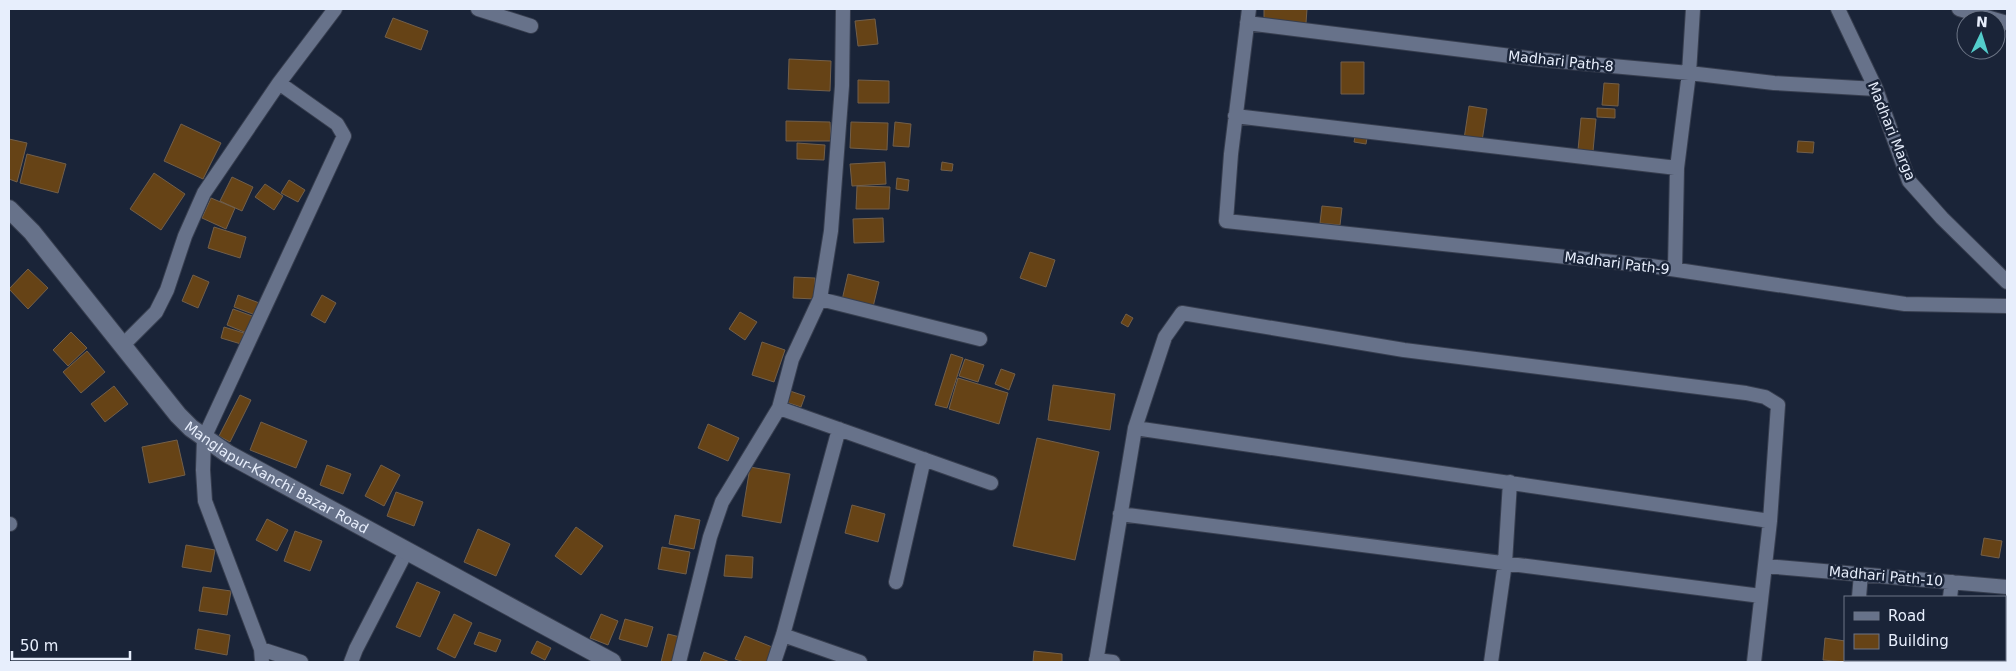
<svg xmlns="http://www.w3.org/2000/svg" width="2016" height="671" viewBox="0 0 2016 671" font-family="'DejaVu Sans',sans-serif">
  <rect width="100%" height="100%" fill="#1a2438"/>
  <path fill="#664316" stroke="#725f4a" d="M1264,9H1307L1306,23L1264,21Z
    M393,18L428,31L421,50L385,37Z
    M875,19L878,44L858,46L855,21Z
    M789,59L831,61L830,91L788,89Z
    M1341,62H1364V94H1341Z
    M858,80L889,81V103H858Z
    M1604,83L1619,84L1618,106L1602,105Z
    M1469,106L1487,109L1482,141L1464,139Z
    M1597,108L1615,109V118L1597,117Z
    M1581,118L1596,119L1593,151L1578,150Z
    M786,121L830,122L831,141H786Z
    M851,122L888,123L887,150L850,148Z
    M895,122L911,124L909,147L893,146Z
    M181,124L221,143L203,179L164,161Z
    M1356,131L1368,132L1366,144L1354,142Z
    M9,139L27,143L17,182L9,179Z
    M1798,141L1814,142L1813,153L1797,152Z
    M797,143L825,145L824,160L797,159Z
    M27,154L66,164L58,193L20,183Z
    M885,162L886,184L852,186L850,164Z
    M942,162L953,164L952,171L941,170Z
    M154,173L185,194L161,230L130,209Z
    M232,177L253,187L242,211L220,201Z
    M897,178L909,180L908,191L896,189Z
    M289,180L305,190L298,202L281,193Z
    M265,184L283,196L274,210L255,197Z
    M857,186L890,187L889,209H856Z
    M211,198L235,208L226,229L202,218Z
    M1322,206L1342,208L1340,225L1320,223Z
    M883,218L884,242L854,243L853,219Z
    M214,227L246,237L240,258L208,248Z
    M1030,252L1055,260L1046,287L1020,278Z
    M28,269L48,288L28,309L9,289Z
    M848,274L879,282L873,307L842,300Z
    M193,275L209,282L198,308L182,301Z
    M794,277L815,278V299L793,298Z
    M238,295L262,304L258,316L234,307Z
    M322,295L336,303L325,323L311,315Z
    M233,309L255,317L249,334L227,325Z
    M740,312L757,322L745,340L729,329Z
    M1126,314L1133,318L1128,327L1121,323Z
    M224,327L244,333L241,344L221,338Z
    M71,332L87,348L68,366L53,350Z
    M762,342L785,350L774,382L752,375Z
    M87,351L105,372L81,393L63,372Z
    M951,354L963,358L947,408L935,405Z
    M965,359L984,365L978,382L959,376Z
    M1001,369L1015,374L1009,390L995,384Z
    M958,378L1008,393L999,424L949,409Z
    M1053,385L1115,394L1110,430L1048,420Z
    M114,386L128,404L105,422L91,404Z
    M790,391L805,396L801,407L786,402Z
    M240,395L251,400L230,442L219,436Z
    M261,422L307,441L296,468L250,450Z
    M708,424L739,438L728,461L698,448Z
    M1037,438L1099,452L1075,560L1013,546Z
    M177,440L185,475L149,483L142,447Z
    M327,465L351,474L343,494L320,485Z
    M381,465L400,475L384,506L365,496Z
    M750,467L790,474L781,523L742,516Z
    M396,492L423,502L414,526L387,516Z
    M852,505L885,514L878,542L845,533Z
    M675,515L700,520L694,549L669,544Z
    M267,519L288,530L277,551L256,540Z
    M576,527L603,546L581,575L555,556Z
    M478,529L510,544L496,576L464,562Z
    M295,531L322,541L310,571L284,561Z
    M1984,538L2002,541L1999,558L1981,555Z
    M186,545L215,550L211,572L182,567Z
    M662,547L690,552L686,574L658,569Z
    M726,555L753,557L752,578L724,576Z
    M417,582L440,592L420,637L396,627Z
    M203,587L231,591L227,615L199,611Z
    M454,614L472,623L455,658L437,649Z
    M601,614L618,621L608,645L590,638Z
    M625,619L653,627L647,647L619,639Z
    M198,629L230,635L227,655L195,649Z
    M479,632L501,640L496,652L474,644Z
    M668,634L680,637L674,662H661Z
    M745,636L777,649L771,662H744L735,659Z
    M1825,638L1845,641L1846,662L1823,660Z
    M537,641L551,648L545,660L531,653Z
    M1034,651L1062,654V662H1033Z
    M704,652L730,662H700Z"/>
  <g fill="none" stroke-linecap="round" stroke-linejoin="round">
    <g stroke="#373e4f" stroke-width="16">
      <path id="minor" d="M478,9L531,26
        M1249,9L1231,154L1226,221L1651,266L1905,304L2007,306
        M1838,9L1876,89L1909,181L1942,218L2007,282
        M1959,9L2007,23
        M1247,23L1535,59L1689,73L1774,83L1876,89
        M1235,116L1677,168
        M1675,269L1677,168L1689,73L1693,9
        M820,299L980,339
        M123,345L156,312L167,290L185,236L204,193L279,83L335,9
        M779,408L991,483
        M1135,428L1770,521
        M1120,514L1761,596
        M9,524H10
        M1765,566L2007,587
        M896,582L924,459
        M1859,597L1861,574
        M1950,597L1952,582
        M783,635L860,662
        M261,649L301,662
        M1096,660L1113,662
        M262,662L261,649L205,501L203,470L204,438L344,136L337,124L279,83
        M351,662L356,649L407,550
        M679,662L710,537L722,502L779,408L792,359L820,299L831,231L842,86L843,9
        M774,662L783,635L839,429
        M1096,662L1135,428L1165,337L1182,313L1404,350L1746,393L1765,397L1778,405L1770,521L1754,662
        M1491,662L1505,563L1510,482
        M1854,662V660
        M1943,662V660"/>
    </g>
    <g stroke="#373e4f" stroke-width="20">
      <g id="tertiary">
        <path id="s1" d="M9,209L32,232L178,415L191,428L228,454L612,662"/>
      </g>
    </g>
    <use href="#minor" stroke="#67728a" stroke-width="14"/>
    <use href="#tertiary" stroke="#67728a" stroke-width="18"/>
  </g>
  <g text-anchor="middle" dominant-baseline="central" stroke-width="5" stroke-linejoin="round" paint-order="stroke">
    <g font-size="14" fill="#e7eefc" stroke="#1a2438">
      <text transform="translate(1561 61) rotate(6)">Madhari Path-8</text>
      <text transform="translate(1892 131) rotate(68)">Madhari Marga</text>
      <text transform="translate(1617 263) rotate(7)">Madhari Path-9</text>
      <text stroke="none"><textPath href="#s1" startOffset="384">Manglapur-Kanchi Bazar Road</textPath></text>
      <text transform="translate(1886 576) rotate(5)">Madhari Path-10</text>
    </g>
  </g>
  <rect width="2016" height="671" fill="none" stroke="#e7eefc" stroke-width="20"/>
  <rect x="1844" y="596" width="162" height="65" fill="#1a2438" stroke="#6c7586"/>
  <rect x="1854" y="612" width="25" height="8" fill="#67728a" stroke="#6c7586"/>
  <text x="1888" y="621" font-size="15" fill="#e7eefc">Road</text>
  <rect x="1854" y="634" width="25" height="15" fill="#664316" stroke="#6c7586"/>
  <text x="1888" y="646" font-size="15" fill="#e7eefc">Building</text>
  <g transform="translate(1981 35) rotate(4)"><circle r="24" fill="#1a2438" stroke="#6c7586"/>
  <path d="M0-4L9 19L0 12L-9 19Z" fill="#53cdcb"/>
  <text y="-8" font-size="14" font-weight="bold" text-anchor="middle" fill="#e7eefc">N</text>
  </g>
  <path d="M12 651v8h118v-8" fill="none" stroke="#e7eefc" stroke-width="2.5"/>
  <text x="20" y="651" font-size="15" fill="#e7eefc" stroke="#1a2438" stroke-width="4" paint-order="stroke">50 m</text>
</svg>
